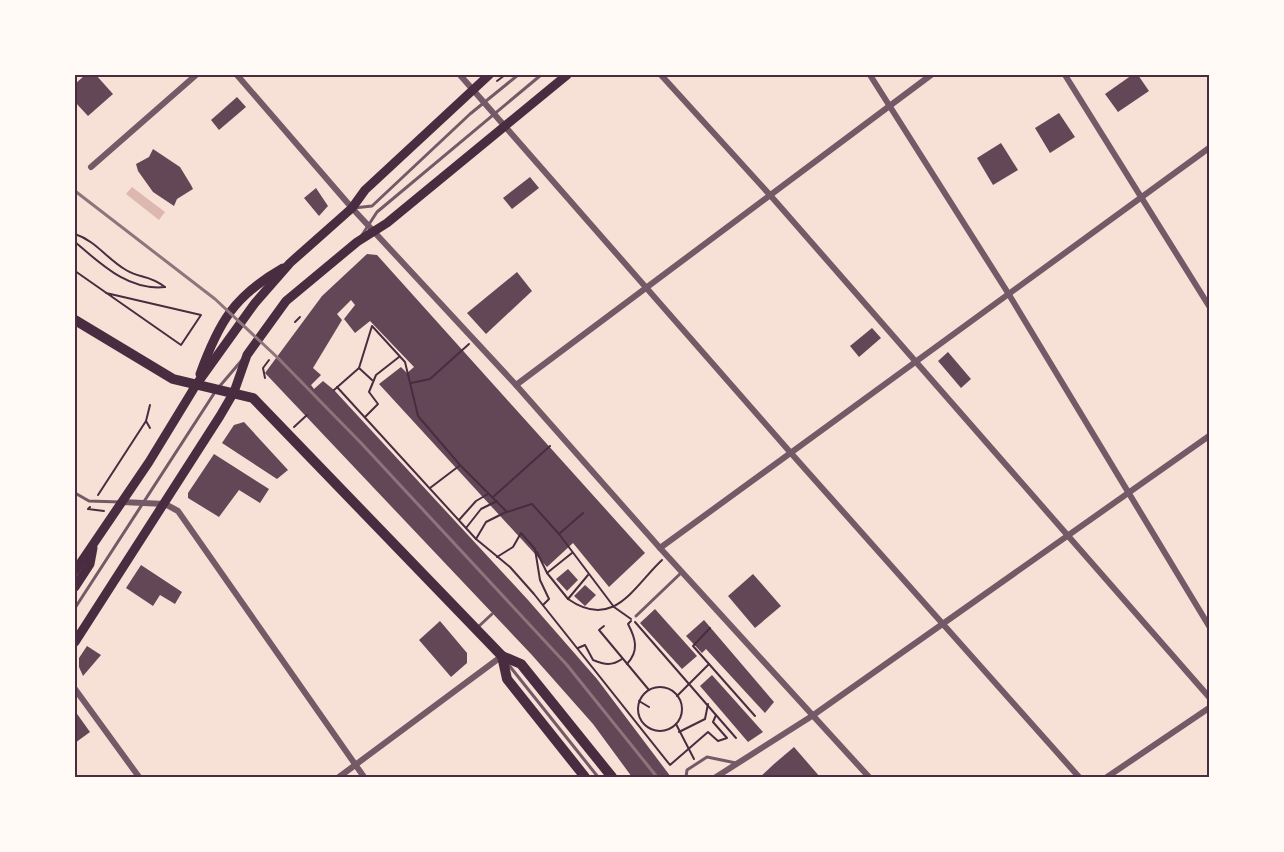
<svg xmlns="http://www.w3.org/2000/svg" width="1284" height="852" font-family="Arial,sans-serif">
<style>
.water{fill:#dcb8b0}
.building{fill:#644757}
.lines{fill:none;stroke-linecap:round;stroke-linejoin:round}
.path{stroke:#4a2c40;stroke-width:2}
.service{stroke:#755966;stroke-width:3}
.minor{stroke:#755966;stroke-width:6}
.secondary{stroke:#4a2c40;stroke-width:9}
.primary{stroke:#4a2c40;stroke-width:10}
.rail{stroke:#8f747c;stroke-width:3}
.neatline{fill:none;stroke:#4a2c40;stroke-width:2}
</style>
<rect width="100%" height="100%" fill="#f7e1d7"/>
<polygon class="water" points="132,187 165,212 159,220 126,194"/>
<g class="building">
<polygon points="85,75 96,75 113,94 88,116 75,102 75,84"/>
<polygon points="1132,75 1138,75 1149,91 1118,112 1105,94"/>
<polygon points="237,97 246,107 219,130 211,120"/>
<polygon points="1059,113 1075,137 1050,153 1035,128"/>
<polygon points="1001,143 1018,170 993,185 977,158"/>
<polygon points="153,149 180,167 191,185 193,189 177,199 174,206 153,192 138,171 136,164 149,157"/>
<polygon points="530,177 539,188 512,209 503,198"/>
<polygon points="316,188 328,206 319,216 304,198"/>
<polygon points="367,254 377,255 645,553 609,587 573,543 547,567 379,384 401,367 407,373 414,367 370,321 355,333 344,319 355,305 351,300 337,314 342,320 313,368 321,375 311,385 314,389 323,381 334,390 528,600 597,679 671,777 632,777 593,724 531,654 265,373 322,296"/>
<polygon points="517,272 532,291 486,334 467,313"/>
<polygon points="872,328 881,338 859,357 850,346"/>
<polygon points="948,352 971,379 961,388 938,361"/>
<polygon points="244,422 288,470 277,479 222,443 234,425"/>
<polygon points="214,454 269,489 260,503 239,490 219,517 188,498 188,493"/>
<polygon points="141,565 182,592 175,604 160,595 153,606 126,588"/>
<polygon points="568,569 578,580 567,591 556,579"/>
<polygon points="753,574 781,606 755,628 728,596"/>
<polygon points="585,585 596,595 585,606 574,596"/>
<polygon points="655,609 697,656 682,669 640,623"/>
<polygon points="704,620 774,702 765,713 706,649 702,653 686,636"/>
<polygon points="440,621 467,653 467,663 451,677 419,640"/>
<polygon points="87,646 101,655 83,676 79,667 79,658"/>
<polygon points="712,675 763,732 748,742 700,686"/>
<polygon points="75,711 90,732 75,743"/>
<polygon points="794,747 820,777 760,777 774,764"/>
</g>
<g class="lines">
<g class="path">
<polyline points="497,81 505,75"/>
<path d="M75,234c21,7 32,25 51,36 15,9 22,4 39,17"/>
<path d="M75,242c26,22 53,49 90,45"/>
<polyline points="75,271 181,345 201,315 106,293"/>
<polyline points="295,322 300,317"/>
<polyline points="359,368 372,380"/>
<polyline points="265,378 263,368 269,360"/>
<polyline points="411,383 430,379 469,344"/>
<polyline points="337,387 476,539 510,567 534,594 670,765 708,732 718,741 727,738 713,722 716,715"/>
<polyline points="334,390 359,368 372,326 405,362 418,416 460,465 507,512 532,504 559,534 614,607 631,619"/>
<polyline points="365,417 378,404 369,392 376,375 399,357"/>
<polyline points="146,421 150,428"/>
<polyline points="294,427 307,415"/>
<polyline points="430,488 459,466"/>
<polyline points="98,495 146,421 150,405"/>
<polyline points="493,497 550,446"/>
<polyline points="90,507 88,509 104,511"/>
<polyline points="459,520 476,501 488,494"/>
<polyline points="466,528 481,509 497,501"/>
<polyline points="559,534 583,513"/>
<polyline points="476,539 486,522 506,512"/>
<polyline points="537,552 547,573 568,599 588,575"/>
<polyline points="497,557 513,547 521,533 535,549 540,580 549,599 543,605"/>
<polyline points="547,573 572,553"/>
<path d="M568,599c46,32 66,-13 94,-39"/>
<polyline points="635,622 736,738"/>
<polyline points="604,626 599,630 649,690"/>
<path d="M578,648l7,-3 8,15c12,5 19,6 29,-1"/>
<path d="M627,664c12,-13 9,-25 1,-40l3,-3"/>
<polyline points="709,664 755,716"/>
<circle cx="660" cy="709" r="22"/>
<polyline points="677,696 709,664 693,646 710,628"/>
<polyline points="639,701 649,707"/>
<polyline points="676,724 694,759"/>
<polyline points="679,732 705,719 708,704"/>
</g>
<g class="service">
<polyline points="354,208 372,206 470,114 518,75"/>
<polyline points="362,235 377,212 541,75"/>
<polyline points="219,387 242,360"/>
<polyline points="75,493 89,501 120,502"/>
<polyline points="75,608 215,392"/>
<polyline points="636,616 682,572"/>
<polyline points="478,627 492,614"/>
<polyline points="508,664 598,777"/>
<polyline points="686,777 687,770 707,757 736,763"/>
</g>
<g class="minor">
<polyline points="237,75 352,208 516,385 660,548 869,777"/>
<polyline points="460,75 790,452 1079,777"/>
<polyline points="661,75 770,195 1209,697"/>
<polyline points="870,75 1008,293 1209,626"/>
<polyline points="1065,75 1209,306"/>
<polyline points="91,167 196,75"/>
<polyline points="516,385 931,75"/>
<polyline points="122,502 165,504 178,511 364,777"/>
<polyline points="660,548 1209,148"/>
<polyline points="75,689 139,777"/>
<polyline points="339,777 502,656"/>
<polyline points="716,777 812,716 1209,436"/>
<polyline points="1107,777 1209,708"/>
</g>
<g class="secondary">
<path d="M200,374c19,-52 34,-78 83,-106"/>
<polyline points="75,571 149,462 196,385 255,303 290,263 352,208 365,190 489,75"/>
<polyline points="75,587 90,564 93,548"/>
<polyline points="75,642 220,416 234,392 247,355 286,301 357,242 387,223 567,75"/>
</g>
<g class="primary">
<polyline points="75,320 173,379 253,398 502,656 521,664 612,777"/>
<polyline points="502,656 507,679 585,777"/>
</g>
<polyline class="rail" points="75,191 215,299 278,358 362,444 567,665 657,777"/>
</g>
<rect width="1284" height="852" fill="none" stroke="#fffaf5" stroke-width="153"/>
<rect x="76" y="76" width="1132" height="700" class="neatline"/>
</svg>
